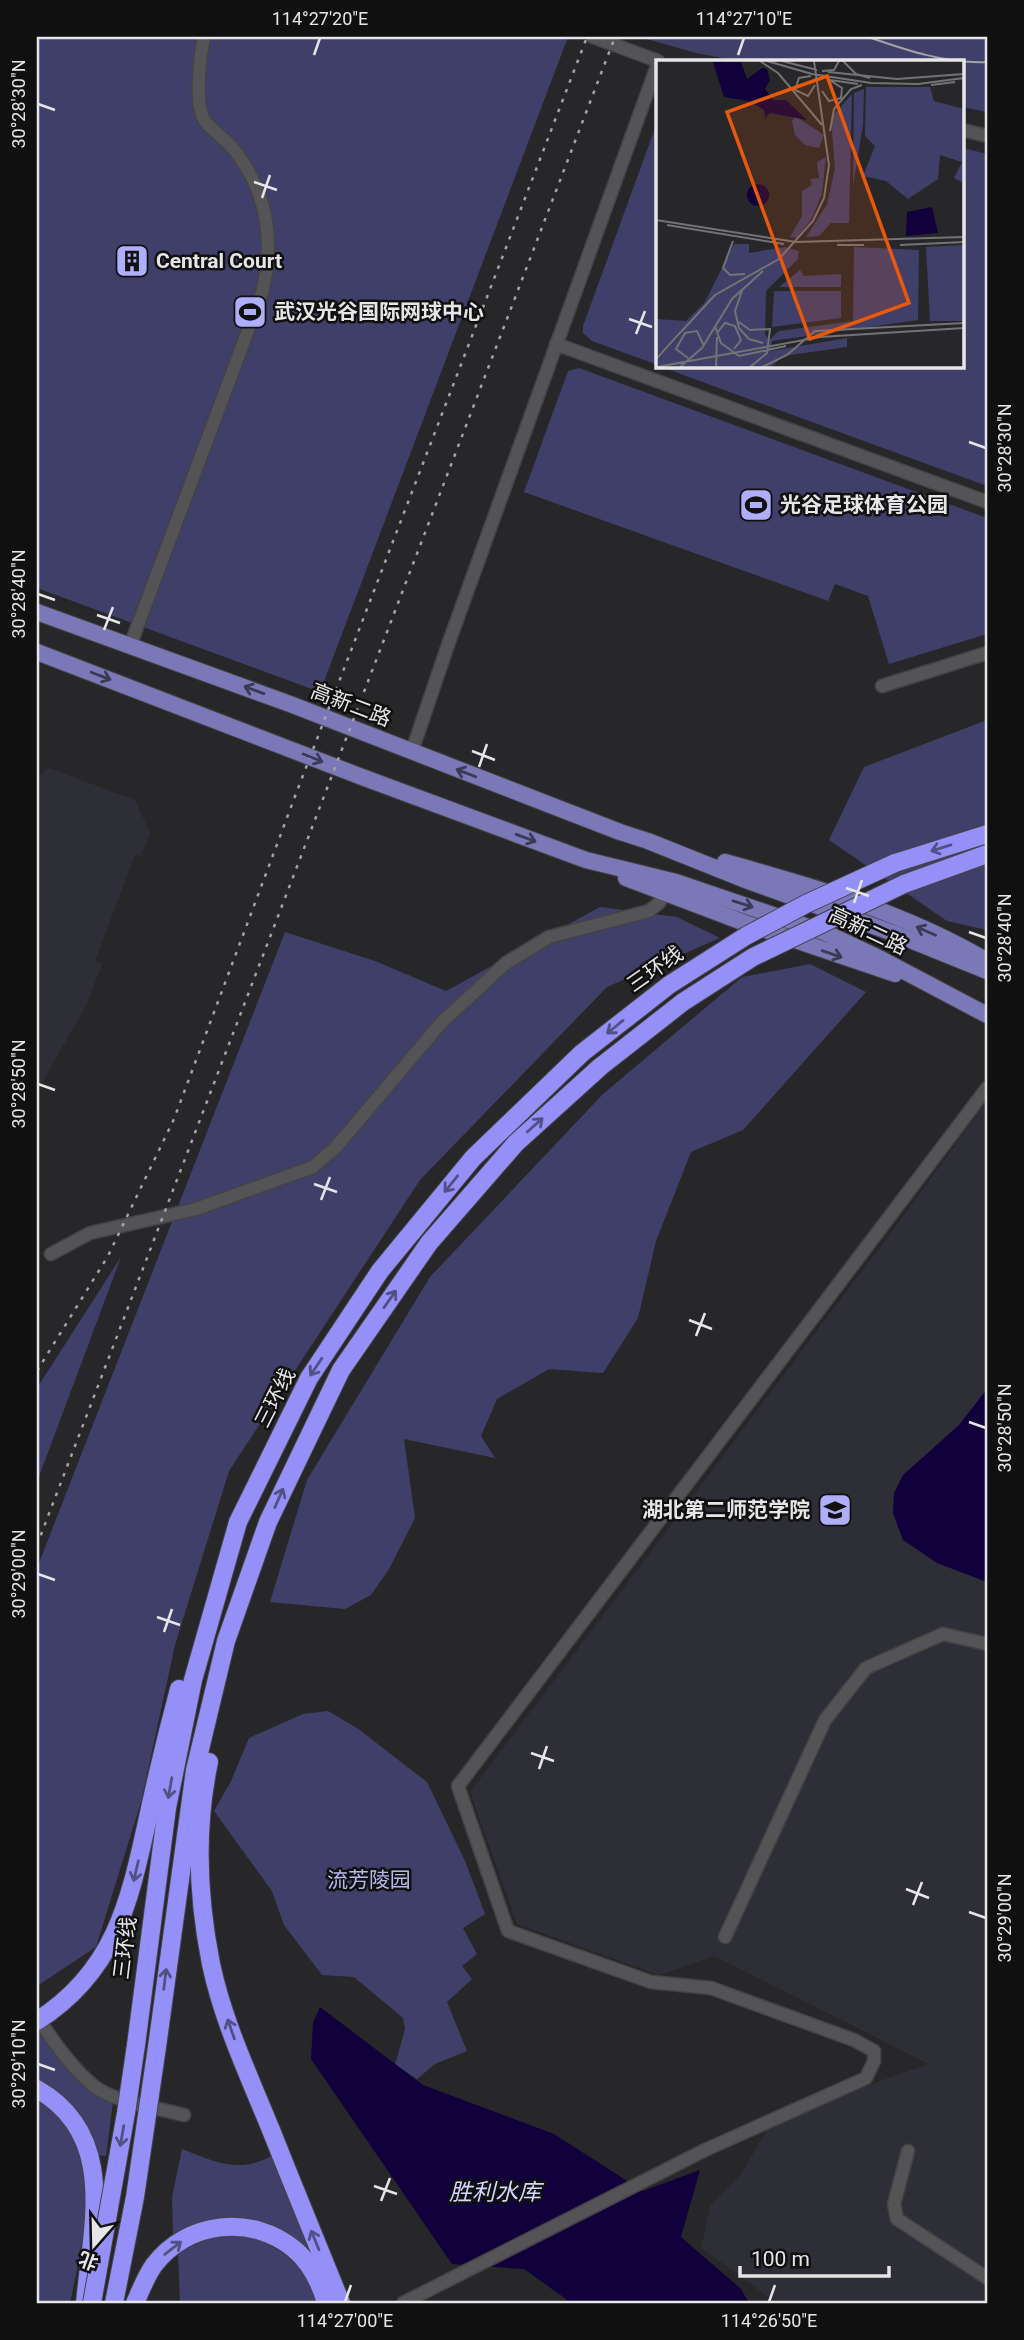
<svg xmlns="http://www.w3.org/2000/svg" width="1024" height="2340" font-family="Roboto,'Noto Sans SC',sans-serif">
<style>
.built{fill:#2e2e37}
.green{fill:#403f6a}
.water{fill:#10003b}
.lines{fill:none;stroke-linecap:round;stroke-linejoin:round}
.minor-casing{stroke:#434345;stroke-width:15}
.major-casing{stroke:#434345;stroke-width:18}
.highway-casing{stroke:#434345;stroke-width:20}
.minor{stroke:#545457;stroke-width:12}
.major{stroke:#7b78b8;stroke-width:16}
.highway{stroke:#9590f8;stroke-width:18}
.tram{stroke:#a4a4a6;stroke-width:2}
.rail{stroke:#a4a4a6;stroke-width:2.5;stroke-dasharray:3.5 7;stroke-linecap:butt}
.highway-bridge-casing{stroke:#434345;stroke-width:20;stroke-linecap:butt}
.highway-bridge{stroke:#9590f8;stroke-width:18}
.oneway{stroke:#3b3a54}
.oneway2{stroke:#525084}
.ticks{fill:none;stroke:#e6e6e8;stroke-width:2.5}
.labels{text-anchor:middle;dominant-baseline:central;stroke-width:5;stroke-linejoin:round;paint-order:stroke}
.poi-label{font-size:21px;font-weight:bold;fill:#e6e6e8;stroke:#101011;text-anchor:start}
.street-label{font-size:21px;fill:#e6e6e8;stroke:#101011}
.park-label{font-size:21px;fill:#b9b9f2;stroke:#101011}
.water-label{font-size:23px;font-style:italic;fill:#d5d6fd;stroke:#101011}
.inset-road{fill:none;stroke:#737375;stroke-width:2}
.view{fill:#e8590c;fill-opacity:0.15;stroke:#e8590c;stroke-width:3.5}
.inset-edge{fill:none;stroke:#e6e6e8;stroke-width:3.5}
.neatline{fill:none;stroke:#e6e6e8;stroke-width:2.5}
.ticks-label{font-size:18px;text-anchor:middle;fill:#e6e6e8}
</style>
<rect width="100%" height="100%" fill="#272729"/>
<g class="built">
<polygon points="49,768 135,800 150,833 141,856 135,854 95,961 102,964 87,1004 37,1091 37,777"/>
<polygon points="987,1101 987,2303 777,2303 701,2248 710,2206 741,2174 774,2118 929,2064 714,1956 659,1975 517,1924 470,1792 895,1227"/>
</g>
<g class="green">
<polygon points="37,37 568,37 320,692 37,588"/>
<polygon points="640,37 987,37 987,112 963,107 963,61 738,61 696,53"/>
<polygon points="658,120 658,365 592,341 583,333 583,326"/>
<polygon points="963,148 987,154 987,486 659,366 963,366"/>
<polygon points="579,368 987,518 987,634 889,664 868,596 835,584 828,601 524,492 568,371"/>
<polygon points="987,720 987,930 947,921 829,840 864,767"/>
<polygon points="600,907 677,917 720,938 607,987 420,1180 229,1471 175,1645 141,1802 96,1947 37,1986 37,1568 285,932 375,961 446,991"/>
<polygon points="810,964 866,992 743,1130 691,1152 656,1241 638,1318 603,1373 549,1369 497,1399 481,1436 495,1458 404,1439 415,1518 389,1569 371,1595 345,1609 270,1602 307,1480 430,1277 603,1094 742,977"/>
<polygon points="121,1257 37,1482 37,1388"/>
<polygon points="328,1711 357,1728 427,1782 465,1861 485,1914 463,1928 477,1954 462,1966 472,1979 447,2002 467,2051 435,2064 417,2079 395,2065 405,2029 403,2018 354,1977 322,1975 284,1925 272,1891 214,1811 231,1781 249,1738 303,1714"/>
<path d="M39,2030l74,72 -7,54 -10,-1c-15,-33 -24,-57 -59,-74v-50z"/>
<path d="M37,2101c74,36 46,139 33,202h-33z"/>
<path d="M182,2149c35,14 60,26 94,4l61,150 -60,-73 -104,8 -1,-41z"/>
<path d="M234,2234c40,6 72,29 83,69h-137l-2,-50 29,-15z"/>
</g>
<g class="water">
<polygon points="987,1389 987,1582 937,1563 903,1540 893,1513 894,1493 903,1475 959,1425"/>
<polygon points="320,2007 423,2085 554,2134 643,2191 700,2170 681,2237 741,2289 749,2303 568,2303 566,2299 524,2269 452,2264 311,2059 313,2023"/>
</g>
<g class="lines">
<defs>
<g id="minor">
<polyline points="593,37 658,61"/>
<polyline points="963,130 987,136"/>
<polyline points="556,344 987,502"/>
<path d="M130,646l132,-353c13,-53 5,-103 -30,-146 -7,-8 -21,-17 -27,-26 -11,-16 -5,-65 -1,-84"/>
<polyline points="882,686 987,653"/>
<polyline points="412,751 449,642 658,63"/>
<polyline points="51,1254 90,1233 196,1209 313,1167 336,1147 441,1023 506,963 549,937 649,911 659,903 665,892"/>
<polyline points="725,1937 825,1720 866,1668 943,1634 987,1644"/>
<path d="M44,2027c14,21 30,43 50,59 20,16 64,22 90,29"/>
<polyline points="908,2151 894,2204 897,2219 987,2278"/>
<polyline points="403,2303 705,2150 866,2078 874,2061 874,2051 854,2040 711,1988 651,1982 508,1931 458,1786 987,1088"/>
</g>
<g id="major">
<polyline points="37,612 290,704 620,832 648,841 748,881 893,933 987,971"/>
<polyline points="37,652 362,777 586,860 676,882 826,933 881,959 987,1015"/>
<path d="M725,862c90,25 181,51 262,99"/>
<polyline points="626,878 745,923 895,974"/>
</g>
<g id="highway">
<polyline points="895,863 987,834"/>
<polyline points="904,884 987,854"/>
<path d="M209,1762c-14,66 -11,137 2,202 12,57 38,112 60,166 23,58 47,116 70,173"/>
<path d="M37,2021c80,-51 93,-122 112,-208 9,-42 19,-83 30,-124"/>
<polyline points="136,2045 167,1808 193,1680 238,1522 309,1378 380,1271 473,1158 582,1053 669,985"/>
<polyline points="157,2047 195,1770 226,1641 268,1522 341,1370 429,1243 516,1143 600,1067 683,1002"/>
<path d="M37,2089c81,46 55,137 48,214"/>
<path d="M135,2303c6,-13 11,-27 19,-38 33,-44 98,-51 140,-16 17,14 26,33 32,54"/>
</g>
</defs>
<use href="#minor" class="minor-casing"/>
<use href="#major" class="major-casing"/>
<use href="#highway" class="highway-casing"/>
<use href="#minor" class="minor"/>
<use href="#major" class="major"/>
<use href="#highway" class="highway"/>
<path class="tram" d="M868,37c38,13 79,27 119,25"/>
<g class="rail">
<polyline points="37,1371 108,1256 174,1119 297,791 587,37"/>
<polyline points="37,1545 615,37"/>
</g>
<defs>
<g id="highway-bridge">
<polyline points="669,985 746,936 806,904 895,863"/>
<polyline points="683,1002 753,957 904,884"/>
<polyline points="92,2303 126,2113 136,2045"/>
<polyline points="114,2303 135,2197 157,2047"/>
</g>
</defs>
<use href="#highway-bridge" class="highway-bridge-casing"/>
<use href="#highway-bridge" class="highway-bridge"/>
</g>
<defs><path id="oneway-shaft" d="M-6 0H5M1.5-3L5.5 0L1.5 3" fill="none" stroke-width="1.6" stroke-linecap="round" stroke-linejoin="round" transform="scale(1.75)"/></defs>
<g class="oneway">
<use href="#oneway-shaft" transform="translate(101 676) rotate(21)"/>
<use href="#oneway-shaft" transform="translate(254 690) rotate(-160)"/>
<use href="#oneway-shaft" transform="translate(313 758) rotate(22)"/>
<use href="#oneway-shaft" transform="translate(466 773) rotate(-159)"/>
<use href="#oneway-shaft" transform="translate(526 838) rotate(20)"/>
<use href="#oneway-shaft" transform="translate(743 904) rotate(17)"/>
<use href="#oneway-shaft" transform="translate(926 931) rotate(-156)"/>
<use href="#oneway-shaft" transform="translate(832 954) rotate(19)"/>
</g>
<g class="oneway2">
<use href="#oneway-shaft" transform="translate(941 848) rotate(163)"/>
<use href="#oneway-shaft" transform="translate(615 1027) rotate(141)"/>
<use href="#oneway-shaft" transform="translate(535 1125) rotate(-42)"/>
<use href="#oneway-shaft" transform="translate(451 1184) rotate(129)"/>
<use href="#oneway-shaft" transform="translate(390 1299) rotate(-55)"/>
<use href="#oneway-shaft" transform="translate(316 1367) rotate(124)"/>
<use href="#oneway-shaft" transform="translate(279 1498) rotate(-66)"/>
<use href="#oneway-shaft" transform="translate(170 1788) rotate(100)"/>
<use href="#oneway-shaft" transform="translate(136 1871) rotate(103)"/>
<use href="#oneway-shaft" transform="translate(165 1979) rotate(-83)"/>
<use href="#oneway-shaft" transform="translate(231 2029) rotate(-109)"/>
<use href="#oneway-shaft" transform="translate(122 2136) rotate(100)"/>
<use href="#oneway-shaft" transform="translate(315 2240) rotate(-112)"/>
<use href="#oneway-shaft" transform="translate(173 2248) rotate(-38)"/>
</g>
<path class="ticks" d="M314,55l6,-17M738,55l6,-17M38,104l17,6M254,182l23,8M262,198l8,-23M629,319l23,8M636,334l9,-23M969,442l17,6M38,594l17,6M97,615l23,8M104,630l9,-23M472,751l23,9M479,767l8,-23M846,888l23,8M854,903l8,-23M969,932l17,6M38,1084l17,6M314,1184l23,8M321,1200l9,-23M689,1320l23,9M696,1336l9,-23M969,1422l17,6M38,1574l17,6M157,1617l23,8M164,1632l8,-23M531,1753l23,8M539,1769l8,-23M906,1889l23,9M913,1905l9,-23M969,1912l17,6M38,2064l17,6M374,2186l23,8M381,2201l9,-23M345,2302l6,-17M769,2302l6,-17"/>
<defs>
<symbol id="building-square" viewBox="-11 -11 22 22"><rect x="-9" y="-9" width="18" height="18" rx="4" fill="#afaefa" stroke="#101011"/><path d="M-4-6H4V6H1V3H-1V6H-4ZM-2.5-4.3h1.7v1.8h-1.7ZM.8-4.3h1.7v1.8H.8ZM-2.5-1h1.7V.8h-1.7ZM.8-1h1.7V.8H.8Z" fill="#111"/></symbol>
<symbol id="stadium-square" viewBox="-11 -11 22 22"><rect x="-9" y="-9" width="18" height="18" rx="4" fill="#afaefa" stroke="#101011"/><path d="M0-5a6.5 5 0 1 0 0 10a6.5 5 0 1 0 0-10ZM-3.5-1.8h7v3.6h-7Z" fill="#111"/></symbol>
<symbol id="university-square" viewBox="-11 -11 22 22"><rect x="-9" y="-9" width="18" height="18" rx="4" fill="#afaefa" stroke="#101011"/><path d="M0-5L7-2L0 1L-7-2ZM-4 1L0 2.5L4 1V4Q0 6-4 4Z" fill="#111"/></symbol>
</defs>
<g fill-rule="evenodd">
<use href="#building-square" x="113" y="242" width="38" height="38"/>
<use href="#stadium-square" x="231" y="293" width="38" height="38"/>
<use href="#stadium-square" x="737" y="486" width="38" height="38"/>
<use href="#university-square" x="816" y="1491" width="38" height="38"/>
</g>
<g class="labels">
<g class="poi-label">
<text x="156" y="261">Central Court</text>
<text x="274" y="312">武汉光谷国际网球中心</text>
<text x="780" y="505">光谷足球体育公园</text>
<text x="810" y="1510" text-anchor="end">湖北第二师范学院</text>
</g>
<g class="street-label">
<text transform="translate(351 705) rotate(21)">高新二路</text>
<text transform="translate(868 931) rotate(25)">高新二路</text>
<text transform="translate(655 969) rotate(-35)">三环线</text>
<text transform="translate(275 1398) rotate(-63)">三环线</text>
<text transform="translate(125 1948) rotate(-83)">三环线</text>
</g>
<g class="park-label">
<text x="369" y="1880">流芳陵园</text>
</g>
<g class="water-label">
<text x="495" y="2192">胜利水库</text>
</g>
</g>
<g transform="translate(656 60)">
<rect width="308" height="308" fill="#272729"/>
<path d="M210,27h64l4,14 30,8v74l-10,-5 8,-16 -22,-7 -2,24 -30,20 -22,-18 -23,-5 12,-30 -10,-10zM208,29l-1,36 -10,60 1,-92zM196,34l-3,129h-18l-12,13 -13,1 21,-33 8,-35 -4,-51zM139,56l29,19 -5,13 -14,-3 -10,-10 -3,-14zM170,97l-4,37 -10,24 -15,20 -7,-1 12,-21v-25l10,-6 -2,-6 9,-1 -2,-16zM78,184h15v9l36,-6 14,4 -1,8 -32,32 -1,43 4,6 10,-9 74,-10 1,-74 65,3 -1,70 -146,21 -1,10 76,-13v9l-64,9 -12,11 -115,-1v-6l30,-31 -30,27v-37l30,2 19,-19zM308,185v76h-34l-4,-74zM144,210l4,6 37,-2v13h-62zM118,231h67v27l-69,9z" fill="#403f6a"/>
<path d="M57,2h28l6,17 15,-11 5,1 3,11 -5,9 8,11h13l21,20 -37,-7 -5,5 -1,-8 -15,-9 -25,-4zM91 135a11 11 0 1 1 22 0a11 11 0 1 1-22 0ZM276,147l6,26 -32,3 1,-24z" fill="#10003b"/>
<path class="inset-road" d="M104,1l18,12 44,52M111,1l45,13 59,9 47,1 46,-6M126,1l35,9M187,1l13,13 14,4M166,11l12,-1 5,-9M172,12l69,7 67,-5M155,16l-12,2 -4,12 13,6 7,-11M174,20l28,4M275,25l24,-3M166,31l7,10 12,-3 1,-10 -11,-7M174,71l4,-22 17,-20 11,-4M0,160l140,22 168,-5M11,165l117,19M77,181l-10,27 7,7 15,-1M181,185h27M244,185l64,-3M86,231l-7,20 4,17 10,11 14,4M83,262l11,8 20,-1 -3,24 -17,14M59,266l6,17 18,13 47,-10M61,273l8,-10 10,3 6,14 -7,9M32,298l-12,-9 9,-16 12,-2 7,15M0,299l59,-64 64,-36 34,-38 11,-23 5,-33 -15,-104M1,307l163,-30 144,-9M24,307l22,-19 30,-49 31,-28M60,307l1,-30M106,307l25,-12 28,-24 149,-8"/>
<path class="view" d="M171,16l82,227 -99,36 -83,-227z"/>
<rect width="308" height="308" class="inset-edge"/>
</g>
<rect width="1024" height="2340" fill="none" stroke="#101011" stroke-width="77"/>
<g transform="translate(94 2245) rotate(200)" stroke="#101011" stroke-width="5" paint-order="stroke">
<path d="M0-5L12 26L0 18L-12 26Z" fill="#e6e6e8"/>
<text y="-10" font-size="19" font-weight="bold" text-anchor="middle" fill="#e6e6e8">北</text>
</g>
<path d="M740 2266v10h149v-10" fill="none" stroke="#e6e6e8" stroke-width="3.5"/>
<text x="751" y="2266" font-size="21" fill="#e6e6e8" stroke="#101011" stroke-width="5" paint-order="stroke">100 m</text>
<rect x="38" y="38" width="948" height="2264" class="neatline"/>
<g class="ticks-label">
<text x="320" y="25">114°27'20"E</text>
<text x="744" y="25">114°27'10"E</text>
<text transform="translate(19 104) rotate(-90)" y="6">30°28'30"N</text>
<text transform="translate(1005 448) rotate(-90)" y="6">30°28'30"N</text>
<text transform="translate(19 594) rotate(-90)" y="6">30°28'40"N</text>
<text transform="translate(1005 938) rotate(-90)" y="6">30°28'40"N</text>
<text transform="translate(19 1084) rotate(-90)" y="6">30°28'50"N</text>
<text transform="translate(1005 1428) rotate(-90)" y="6">30°28'50"N</text>
<text transform="translate(19 1574) rotate(-90)" y="6">30°29'00"N</text>
<text transform="translate(1005 1918) rotate(-90)" y="6">30°29'00"N</text>
<text transform="translate(19 2064) rotate(-90)" y="6">30°29'10"N</text>
<text x="345" y="2327">114°27'00"E</text>
<text x="769" y="2327">114°26'50"E</text>
</g>
</svg>
